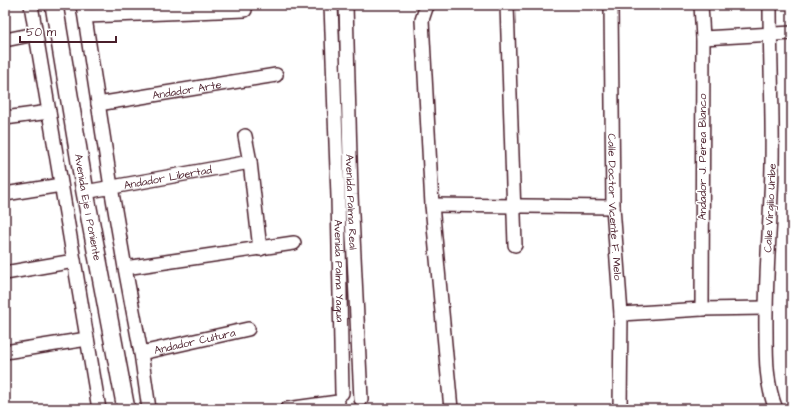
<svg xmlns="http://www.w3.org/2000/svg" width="797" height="414" font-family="'Architects Daughter',sans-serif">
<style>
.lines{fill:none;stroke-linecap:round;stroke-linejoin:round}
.minor-casing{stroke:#4a1f2b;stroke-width:16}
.major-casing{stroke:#4a1f2b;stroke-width:20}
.minor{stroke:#fff;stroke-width:13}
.major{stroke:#fff;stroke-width:17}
.labels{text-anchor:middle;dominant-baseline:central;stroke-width:3;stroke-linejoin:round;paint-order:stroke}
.street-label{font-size:11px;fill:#4a1f2b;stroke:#fff}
</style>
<rect width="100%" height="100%" fill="#fff"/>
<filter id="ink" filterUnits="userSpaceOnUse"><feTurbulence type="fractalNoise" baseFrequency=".025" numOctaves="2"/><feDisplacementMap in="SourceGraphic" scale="8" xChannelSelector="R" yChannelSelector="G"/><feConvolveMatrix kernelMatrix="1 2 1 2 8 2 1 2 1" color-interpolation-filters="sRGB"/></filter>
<g filter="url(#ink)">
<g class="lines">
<defs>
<g id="minor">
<polyline points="31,5 99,409"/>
<polyline points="83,5 111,187 125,268 141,353 149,409"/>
<path id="s1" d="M331,5l7,192 4,196"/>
<path id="s2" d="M346,5l5,190 10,204"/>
<polyline points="428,5 426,8 422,20 432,205 451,409"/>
<polyline points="507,5 515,245"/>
<path id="s3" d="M611,5l2,202 8,107 -1,95"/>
<polyline points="701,5 703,38 702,309"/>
<path d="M770,5c0,53 3,107 2,160 -1,56 -7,111 -6,167 0,26 0,53 10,77"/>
<polyline points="86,16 245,10"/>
<polyline points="703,38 792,33"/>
<polyline points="5,40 35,34"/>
<path id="s4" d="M98,104l178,-29"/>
<polyline points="5,118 49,112"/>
<polyline points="245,136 250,162 260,249"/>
<path id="s5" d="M85,192l165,-30"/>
<polyline points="5,194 61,185"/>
<polyline points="432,205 613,207"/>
<polyline points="125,268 294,243"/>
<polyline points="5,273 74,261"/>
<polyline points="621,314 702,309 765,308"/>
<polyline points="5,352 87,339"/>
<path id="s6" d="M141,353l107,-24"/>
<polyline points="287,409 338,402"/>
</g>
<g id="major">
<path id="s7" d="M54,5l31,187 41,217"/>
</g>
</defs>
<use href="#minor" class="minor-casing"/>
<use href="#major" class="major-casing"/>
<use href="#minor" class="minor"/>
<use href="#major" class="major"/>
</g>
</g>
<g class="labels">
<g class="street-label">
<text stroke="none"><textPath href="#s4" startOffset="90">Andador Arte</textPath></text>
<text transform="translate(702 157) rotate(-90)">Andador J. Perea Blanco</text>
<text stroke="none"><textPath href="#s5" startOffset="84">Andador Libertad</textPath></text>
<text stroke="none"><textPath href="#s2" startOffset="197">Avenida Palma Real</textPath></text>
<text stroke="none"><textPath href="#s7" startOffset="205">Avenida Eje 1 Poniente</textPath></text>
<text stroke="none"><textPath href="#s3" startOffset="202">Calle Doctor Vicente F. Melo</textPath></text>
<text transform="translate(770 208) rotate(-87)">Calle Virgilio Uribe</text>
<text stroke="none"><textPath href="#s1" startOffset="266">Avenida Palma Yagua</textPath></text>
<text stroke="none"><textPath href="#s6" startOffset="55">Andador Cultura</textPath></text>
</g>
</g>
<rect width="797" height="414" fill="none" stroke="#fff" stroke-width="20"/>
<rect x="10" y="10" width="777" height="394" fill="none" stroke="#4a1f2b" stroke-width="1.5" filter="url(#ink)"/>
<path d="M20 36v6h96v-6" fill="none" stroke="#4a1f2b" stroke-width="2"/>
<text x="26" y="36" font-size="12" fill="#4a1f2b" stroke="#ffffff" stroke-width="3" paint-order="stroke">50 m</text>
</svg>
